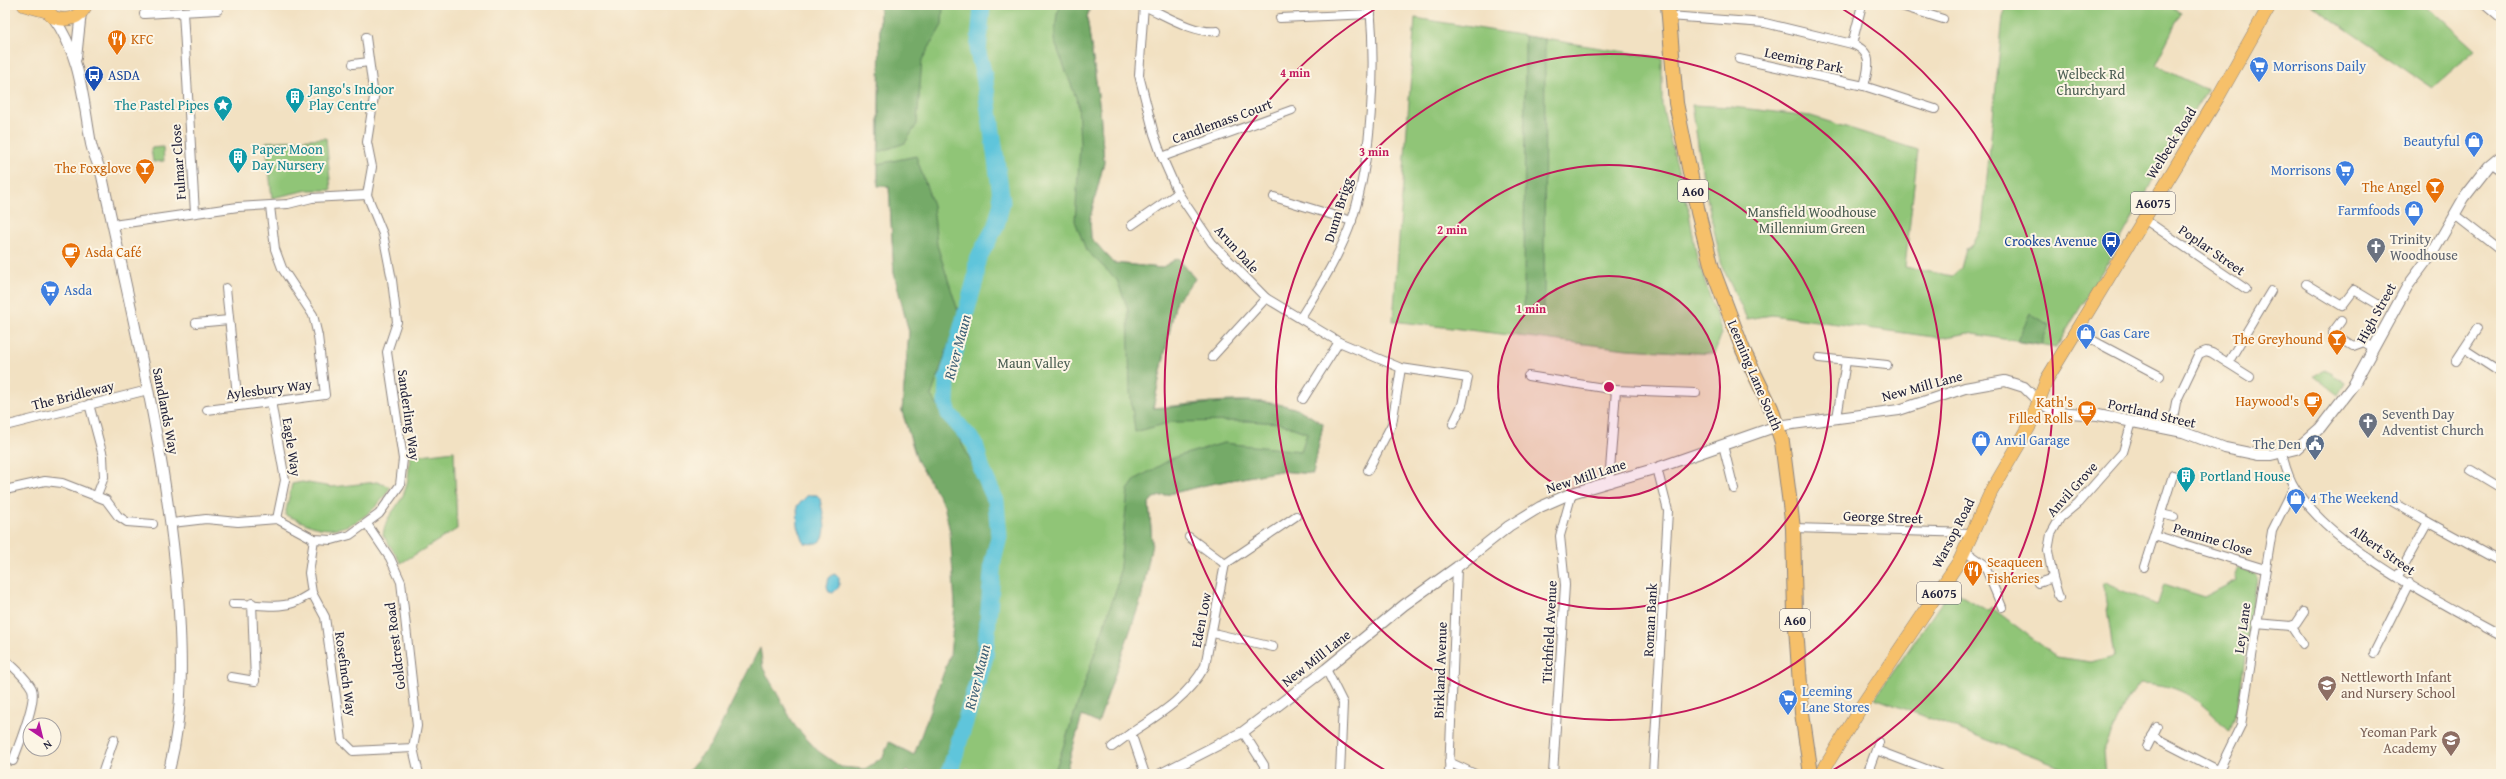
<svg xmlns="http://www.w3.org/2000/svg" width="2506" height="779" font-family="'Gentium Book Plus',serif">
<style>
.green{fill:#90c577;stroke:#597459}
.forest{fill:#74aa68;stroke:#4b6652}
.water{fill:#5ec5db;stroke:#40748b}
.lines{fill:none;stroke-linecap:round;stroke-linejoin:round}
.river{stroke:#5ec5db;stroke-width:17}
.minor-tunnel{stroke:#c8bba7;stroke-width:8;stroke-dasharray:8 4;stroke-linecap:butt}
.minor-casing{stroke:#8a827e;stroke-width:10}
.tertiary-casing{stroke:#8a827e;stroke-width:12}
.primary-casing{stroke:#8a827e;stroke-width:14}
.trunk-casing{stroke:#8a827e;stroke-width:16}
.minor{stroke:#fff;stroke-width:8}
.tertiary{stroke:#fff;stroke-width:10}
.primary{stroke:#f6c06b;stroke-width:13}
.trunk{stroke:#f6c06b;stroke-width:14}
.ring{fill:none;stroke:#c2185b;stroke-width:2}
.labels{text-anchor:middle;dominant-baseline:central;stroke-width:4;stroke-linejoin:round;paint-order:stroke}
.shield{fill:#fcf5e5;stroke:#63616e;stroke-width:1}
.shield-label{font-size:13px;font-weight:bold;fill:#22223b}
.food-label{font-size:14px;fill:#c56008;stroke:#fcf5e5;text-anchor:end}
.street-label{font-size:14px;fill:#22223b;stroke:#fcf5e5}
.shop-label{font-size:14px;fill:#366cbe;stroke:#fcf5e5;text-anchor:start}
.park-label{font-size:14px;fill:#485b50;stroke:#fcf5e5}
.transit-label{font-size:14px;fill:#164399;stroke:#fcf5e5;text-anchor:start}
.culture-label{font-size:14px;fill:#0d838f;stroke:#fcf5e5;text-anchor:start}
.worship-label{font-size:14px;fill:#5b616d;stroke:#fcf5e5;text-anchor:start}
.service-label{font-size:14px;fill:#4e5e75;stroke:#fcf5e5;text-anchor:end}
.education-label{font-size:14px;fill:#785e54;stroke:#fcf5e5;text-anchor:start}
.water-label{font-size:15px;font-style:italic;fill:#375b73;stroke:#fcf5e5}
.centre{fill:#c2185b;stroke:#fcf5e5;stroke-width:2}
.ring-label{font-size:12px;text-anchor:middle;font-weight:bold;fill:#c2185b;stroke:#fcf5e5;stroke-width:4;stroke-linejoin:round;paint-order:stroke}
</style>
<rect width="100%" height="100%" fill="#fcf5e5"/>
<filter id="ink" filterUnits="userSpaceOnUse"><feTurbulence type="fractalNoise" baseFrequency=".025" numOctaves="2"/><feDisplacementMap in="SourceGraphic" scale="8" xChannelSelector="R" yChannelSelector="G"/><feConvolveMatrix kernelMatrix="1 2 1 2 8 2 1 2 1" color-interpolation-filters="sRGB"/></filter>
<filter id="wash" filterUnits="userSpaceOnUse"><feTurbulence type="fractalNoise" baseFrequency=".012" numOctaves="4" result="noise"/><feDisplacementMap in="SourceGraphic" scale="16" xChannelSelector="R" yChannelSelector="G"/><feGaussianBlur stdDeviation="0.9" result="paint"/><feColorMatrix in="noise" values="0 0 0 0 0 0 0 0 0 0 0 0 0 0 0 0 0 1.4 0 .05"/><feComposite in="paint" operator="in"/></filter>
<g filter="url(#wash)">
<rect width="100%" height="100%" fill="#f2e1c2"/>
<g class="green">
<path d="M880,5h211l-4,12 13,93 4,52 -14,56 1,20 23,25 47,5 17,-10 17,21 -19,22 -23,107c45,-4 97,-14 141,0 10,3 20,11 29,16l-10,50 -33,-3 -70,13 -57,14 -4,5 3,40 -11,56 -43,124 -16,-7 -17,58h-114l37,-116 6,-122 6,-19 -13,-22 -70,-35 -15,-49 7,-79 -15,-59 -5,-87h-11z"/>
<polygon points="2007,5 2023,8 2025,5 2165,5 2181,13 2155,65 2207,90 2169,150 2116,248 2056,348 1968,333 1941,338 1772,315 1747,319 1722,266 1704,184 1692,105 1732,107 1811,116 1918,150 1905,267 1952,276 1961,268 1966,249 1973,245 1982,227 2003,16"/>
<polygon points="2311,5 2426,5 2475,50 2432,88"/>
<polygon points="1415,18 1662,58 1662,105 1669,135 1688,207 1697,258 1722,333 1714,354 1627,349 1393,321"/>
<polygon points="326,138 331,190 308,190 272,198 266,142"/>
<polygon points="163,147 164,161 153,162 151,148"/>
<polygon points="2325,369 2345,383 2338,395 2314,376"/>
<path d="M454,451l3,78 -56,34 -18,-28c3,-19 9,-20 18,-36 8,-13 8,-30 9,-45l9,-1 2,2z"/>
<path d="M302,482l30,5 45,-5 13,5c-12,23 -41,47 -70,41 -11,-2 -23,-9 -35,-13l7,-31z"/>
<path d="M2238,568l16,6 3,3 -19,127 -9,27c-30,-31 -44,-46 -89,-48l-14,18 -23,51 2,22h-26l-204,-76 76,-109 37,22 3,-4 66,50 34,5 23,-6 -11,-74 54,23 7,-21 40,13 33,-17 -2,-5z"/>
</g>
<g class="forest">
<polygon points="880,5 943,5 942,25 922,60 917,124 905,143 879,152"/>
<path d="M1061,5h30l-4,12 13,93 4,52 -14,56 1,20 23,25 47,5 17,-10 17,21 -19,22 -23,107c46,-1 96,-14 141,0 10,3 20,11 29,16l-10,50 -33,-3 -70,13 -57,14 -4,5 3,40 -11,56 -43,124 -16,-7 -17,58h-11l64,-190 10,-94 8,-11 39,-22 49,-14 77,8 6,-18 -27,-10 -34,-2 -74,1 -37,10 -5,-40 -2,-83 -11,-29 -31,-30 -11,-29 5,-76 -2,-42 -24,-63 3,-26z"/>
<polygon points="1525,36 1545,39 1544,311 1524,310"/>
<path d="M916,156l17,49 4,40 22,69 -28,82 24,34 44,87c-11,37 -7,77 -12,115 -7,48 -25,96 -40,142h-37l-3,-4 -3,4h-218l26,-31 48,-96 3,21 32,58 23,25 23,16 24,2 18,-12 6,-15 25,13 36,-100 5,-50 -5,-73 -6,-27 -27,-45 -15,-49 7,-79 -15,-59 -5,-87h-11v-22z"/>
<polygon points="2030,313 2049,325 2041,345 2017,341"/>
</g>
<g class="water">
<path d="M808,495h9l3,4c3,18 15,50 -16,44l-6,-17 -1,-20z"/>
<polygon points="834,574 839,577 839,587 833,593 829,592 827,586 829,578"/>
</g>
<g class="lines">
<polyline class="river" points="949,774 985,657 993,561 999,537 996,501 982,470 975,444 949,414 946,403 947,380 976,277 977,260 996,226 1002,202 984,75 978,53 982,5"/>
</g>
</g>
<g filter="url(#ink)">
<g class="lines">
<polyline class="minor-tunnel" points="2379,305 2387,310"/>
<defs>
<g id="minor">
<polyline points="1144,5 1139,75 1154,134 1162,157 1178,193 1212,243 1266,298 1339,342 1401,368 1468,378 1462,405 1453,424"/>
<polyline points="1898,5 1943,19"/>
<polyline points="2486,5 2501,18"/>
<path d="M1144,6c21,9 50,28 73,25"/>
<polyline points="183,12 195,213"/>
<polyline points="144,14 218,10"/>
<polyline points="1669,16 1765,23 1852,44 1862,5"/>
<polyline points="1280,18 1371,14"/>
<path d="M1852,44c22,8 17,23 12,42"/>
<polyline points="1739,59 1864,86 1935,109"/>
<polyline points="353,64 369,62"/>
<polyline points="1162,157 1292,110"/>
<polyline points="2492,164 2501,170"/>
<polyline points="1274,197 1352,221"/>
<polyline points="2455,215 2501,251"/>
<polyline points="2144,219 2246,289"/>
<polyline points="113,225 238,207 288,204 312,198 367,195"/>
<polyline points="1132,225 1178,193"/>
<polyline points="2306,284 2342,306 2354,290 2379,305"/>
<polyline points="226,288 238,405"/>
<path d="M1301,317c19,-31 39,-62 51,-97 20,-62 24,-150 18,-215"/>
<polyline points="2341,321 2332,333 2353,346 2364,342 2372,347"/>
<polyline points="196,323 229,320"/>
<polyline points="2075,331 2160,376"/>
<polyline points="2464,349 2501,373"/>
<polyline points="1212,357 1266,298"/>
<polyline points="1819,358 1887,365"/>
<polyline points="2456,361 2477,329"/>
<polyline points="2228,363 2271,291"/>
<polyline points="1528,376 1616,390 1696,393"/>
<polyline points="1303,399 1339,342"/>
<polyline points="271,401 285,480 277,519"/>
<polyline points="89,404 103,456 104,477 97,495"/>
<polyline points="207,410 325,395 318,336 313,315 282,268 275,249 270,206"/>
<polyline points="1837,418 1846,361"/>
<polyline points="5,426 148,390"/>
<polyline points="2171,430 2176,402 2199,354 2206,351 2212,353 2250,377"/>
<polyline points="1723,445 1734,489"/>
<path d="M2282,454c3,11 6,24 13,34 37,60 144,114 206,148"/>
<polyline points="1368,470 1392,424 1401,368"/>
<polyline points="2471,470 2501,488"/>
<polyline points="1609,483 1616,390"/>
<polyline points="5,490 45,481 62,483 106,500 118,516 127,522 153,524"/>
<polyline points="2393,502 2428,522"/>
<polyline points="2161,514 2174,517"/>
<polyline points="172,523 206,519 238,522 277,519 314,539 332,540 350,535 379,514 400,485 403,459 387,352 397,322 392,280 383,234 367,195 372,167 367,142 374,97 366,37"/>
<polyline points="367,524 390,558 401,582 417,726 413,748 419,774"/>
<polyline points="1793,528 1973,533"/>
<polyline points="2154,535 2265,569"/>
<polyline points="1189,537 1225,564"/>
<polyline points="314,539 309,573 312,593 325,617 342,740 353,751 413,748"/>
<polyline points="1964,550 1984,564 2002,607"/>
<polyline points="2144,567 2173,475"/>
<polyline points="2398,576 2428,522 2501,562"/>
<polyline points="2038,583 2053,578"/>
<polyline points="2059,598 2053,578 2048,551 2051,534 2060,518 2078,503 2123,452 2132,422"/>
<path d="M233,604c19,-1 41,5 60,-1 6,-2 13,-7 19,-10"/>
<polyline points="2256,623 2291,626 2296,624 2304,612"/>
<polyline points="2291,626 2303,644"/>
<polyline points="1213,633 1273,647"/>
<polyline points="2374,653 2409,583"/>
<path d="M5,659c9,9 22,19 27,30 5,13 -14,57 -19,72"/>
<polyline points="1326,669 1343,703 1340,774"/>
<polyline points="231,677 255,681 252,603"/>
<polyline points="1243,732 1264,765 1265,774"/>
<path d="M1131,733c29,-19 57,-36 74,-67l20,-102 71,-48"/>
<polyline points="2152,736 2218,770"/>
<polyline points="1112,747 1131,733 1145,774"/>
<polyline points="2147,747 2157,727"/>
<polyline points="1876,750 1939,774"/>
<polyline points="1449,762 1475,774"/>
<polyline points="102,774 114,739"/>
<polyline points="1449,774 1457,567"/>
<polyline points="1553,774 1565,585 1560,536 1572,493"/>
<polyline points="1653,774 1668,511 1657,468"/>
<polyline points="1867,774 1879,742"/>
<polyline points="2217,774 2241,725 2272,531 2294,487"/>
</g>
<g id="tertiary">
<path d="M53,17c28,38 30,83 38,127 2,10 8,21 11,32 29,135 63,270 75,407 5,63 8,129 -9,191"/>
<polyline points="76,58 81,12"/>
<polyline points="1161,774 1243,732 1326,669 1404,605 1457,567 1509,526 1540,507 1572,493 1657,468 1777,426 1899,410 1965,388 2005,381 2024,387 2039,402 2056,412 2098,415 2183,432 2225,448 2259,455 2271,455 2296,449 2320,428 2354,384 2407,287 2433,252 2464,198 2489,166 2501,156"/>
</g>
<g id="primary">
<polyline points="24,5 46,11"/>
<path d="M43,5l10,12c14,5 26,2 33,-12"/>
<polyline points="1821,774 1861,707 1960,560 1991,492 2029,427 2047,379 2218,97 2270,5"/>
</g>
<polyline id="trunk" points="1668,5 1676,103 1698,212 1712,268 1743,350 1771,408 1782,442 1793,528 1795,613 1802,713 1811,774"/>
</defs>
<use href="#minor" class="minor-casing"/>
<use href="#tertiary" class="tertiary-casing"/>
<use href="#primary" class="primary-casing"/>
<use href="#trunk" class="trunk-casing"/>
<use href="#minor" class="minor"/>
<use href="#tertiary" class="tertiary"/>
<use href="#primary" class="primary"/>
<use href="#trunk" class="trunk"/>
</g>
</g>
<circle cx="1609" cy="387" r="111" fill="#c2185b" fill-opacity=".12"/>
<g class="ring">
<circle cx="1609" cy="387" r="111"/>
<circle cx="1609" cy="387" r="222"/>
<circle cx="1609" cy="387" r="333"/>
<path d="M1390 773A444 444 0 0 1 1380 6M1838 6A444 444 0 0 1 1828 773"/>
</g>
<defs>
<symbol id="restaurant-pin" viewBox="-11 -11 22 30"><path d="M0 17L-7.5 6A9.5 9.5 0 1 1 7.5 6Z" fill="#e8710a" stroke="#fcf5e5"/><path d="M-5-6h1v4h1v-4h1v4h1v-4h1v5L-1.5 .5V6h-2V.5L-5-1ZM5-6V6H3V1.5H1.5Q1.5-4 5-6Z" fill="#fff"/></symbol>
<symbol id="supermarket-pin" viewBox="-11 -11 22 30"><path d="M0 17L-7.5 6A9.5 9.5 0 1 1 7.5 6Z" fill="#3f7fe0" stroke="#fcf5e5"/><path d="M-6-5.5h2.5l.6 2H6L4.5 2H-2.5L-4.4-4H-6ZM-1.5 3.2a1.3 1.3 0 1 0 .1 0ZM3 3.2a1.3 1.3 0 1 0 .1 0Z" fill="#fff"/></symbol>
<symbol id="bus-pin" viewBox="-11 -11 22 30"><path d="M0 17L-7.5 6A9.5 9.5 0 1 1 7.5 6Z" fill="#1a4fb4" stroke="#fcf5e5"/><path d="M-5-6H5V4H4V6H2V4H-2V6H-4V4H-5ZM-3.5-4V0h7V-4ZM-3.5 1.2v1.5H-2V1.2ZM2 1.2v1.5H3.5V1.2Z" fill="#fff"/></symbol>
<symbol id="building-pin" viewBox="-11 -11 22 30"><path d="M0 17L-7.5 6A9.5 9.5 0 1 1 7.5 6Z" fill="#0f9aa8" stroke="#fcf5e5"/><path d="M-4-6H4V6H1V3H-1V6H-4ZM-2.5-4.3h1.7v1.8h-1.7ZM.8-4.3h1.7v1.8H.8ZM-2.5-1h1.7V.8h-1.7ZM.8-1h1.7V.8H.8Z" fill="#fff"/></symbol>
<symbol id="sight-pin" viewBox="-11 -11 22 30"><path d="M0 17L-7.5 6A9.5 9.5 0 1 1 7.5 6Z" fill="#0f9aa8" stroke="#fcf5e5"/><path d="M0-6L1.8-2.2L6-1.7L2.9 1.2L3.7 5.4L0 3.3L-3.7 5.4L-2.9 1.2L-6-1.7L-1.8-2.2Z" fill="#fff"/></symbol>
<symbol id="shop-pin" viewBox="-11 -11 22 30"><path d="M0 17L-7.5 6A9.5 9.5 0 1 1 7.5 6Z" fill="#3f7fe0" stroke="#fcf5e5"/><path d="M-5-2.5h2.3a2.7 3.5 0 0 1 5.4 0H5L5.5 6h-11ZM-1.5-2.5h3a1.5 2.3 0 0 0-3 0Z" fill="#fff"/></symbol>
<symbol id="bar-pin" viewBox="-11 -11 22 30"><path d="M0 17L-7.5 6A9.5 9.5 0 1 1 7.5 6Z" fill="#e8710a" stroke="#fcf5e5"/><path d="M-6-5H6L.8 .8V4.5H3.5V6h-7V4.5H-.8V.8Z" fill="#fff"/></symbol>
<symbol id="church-pin" viewBox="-11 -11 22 30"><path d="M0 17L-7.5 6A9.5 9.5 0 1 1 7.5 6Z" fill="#6b7280" stroke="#fcf5e5"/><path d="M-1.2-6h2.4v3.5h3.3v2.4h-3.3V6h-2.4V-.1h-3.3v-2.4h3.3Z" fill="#fff"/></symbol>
<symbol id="cafe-pin" viewBox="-11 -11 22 30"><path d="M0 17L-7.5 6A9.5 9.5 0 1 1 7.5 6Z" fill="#e8710a" stroke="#fcf5e5"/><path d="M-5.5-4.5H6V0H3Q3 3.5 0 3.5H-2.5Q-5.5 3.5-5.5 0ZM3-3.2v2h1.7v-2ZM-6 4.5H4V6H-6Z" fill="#fff"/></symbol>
<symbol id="civic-pin" viewBox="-11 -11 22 30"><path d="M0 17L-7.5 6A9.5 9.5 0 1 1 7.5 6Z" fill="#5c6f8a" stroke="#fcf5e5"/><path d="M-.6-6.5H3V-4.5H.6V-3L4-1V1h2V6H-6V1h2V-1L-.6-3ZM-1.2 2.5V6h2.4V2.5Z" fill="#fff"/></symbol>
<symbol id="school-pin" viewBox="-11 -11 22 30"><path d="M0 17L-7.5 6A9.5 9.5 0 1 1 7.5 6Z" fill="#8d6e63" stroke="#fcf5e5"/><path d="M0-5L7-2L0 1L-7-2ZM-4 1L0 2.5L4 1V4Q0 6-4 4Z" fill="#fff"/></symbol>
</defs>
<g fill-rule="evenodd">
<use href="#restaurant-pin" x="106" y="28" width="22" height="30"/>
<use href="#supermarket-pin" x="2248" y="55" width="22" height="30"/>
<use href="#bus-pin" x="83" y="64" width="22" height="30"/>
<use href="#building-pin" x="284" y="86" width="22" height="30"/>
<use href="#sight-pin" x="212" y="94" width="22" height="30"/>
<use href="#shop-pin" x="2463" y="130" width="22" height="30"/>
<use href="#building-pin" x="227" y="146" width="22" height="30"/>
<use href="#bar-pin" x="134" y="157" width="22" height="30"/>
<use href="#supermarket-pin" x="2334" y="159" width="22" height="30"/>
<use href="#bar-pin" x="2424" y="176" width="22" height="30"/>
<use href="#shop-pin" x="2403" y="199" width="22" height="30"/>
<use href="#bus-pin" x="2100" y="230" width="22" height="30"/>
<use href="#church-pin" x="2365" y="236" width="22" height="30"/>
<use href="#cafe-pin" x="60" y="241" width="22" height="30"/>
<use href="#supermarket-pin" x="39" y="279" width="22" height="30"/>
<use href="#shop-pin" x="2075" y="322" width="22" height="30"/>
<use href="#bar-pin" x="2326" y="328" width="22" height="30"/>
<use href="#cafe-pin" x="2302" y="390" width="22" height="30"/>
<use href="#cafe-pin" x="2076" y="399" width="22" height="30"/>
<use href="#church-pin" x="2357" y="411" width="22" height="30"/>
<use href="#shop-pin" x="1970" y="429" width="22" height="30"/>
<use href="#civic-pin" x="2304" y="433" width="22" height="30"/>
<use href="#building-pin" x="2175" y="465" width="22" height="30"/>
<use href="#shop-pin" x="2285" y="487" width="22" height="30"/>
<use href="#restaurant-pin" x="1962" y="559" width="22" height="30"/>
<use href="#school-pin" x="2316" y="674" width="22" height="30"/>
<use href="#supermarket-pin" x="1777" y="688" width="22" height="30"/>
<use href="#school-pin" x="2440" y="729" width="22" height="30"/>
</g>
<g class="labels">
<g class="shield">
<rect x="1678" y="180" width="30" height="22" rx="3"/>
<rect x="2131" y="192" width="44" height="22" rx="3"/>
<rect x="1917" y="582" width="44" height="22" rx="3"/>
<rect x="1780" y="609" width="30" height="22" rx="3"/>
</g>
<g class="shield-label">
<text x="1693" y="191">A60</text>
<text x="2153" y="203">A6075</text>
<text x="1939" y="593">A6075</text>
<text x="1795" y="620">A60</text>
</g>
<g class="food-label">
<text x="131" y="39" text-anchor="start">KFC</text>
<text x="131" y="168">The Foxglove</text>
<text x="2421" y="187">The Angel</text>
<text x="85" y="252" text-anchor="start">Asda Café</text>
<text x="2323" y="339">The Greyhound</text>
<text x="2299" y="401">Haywood's</text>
<text x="2073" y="402">Kath's<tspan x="2073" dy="16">Filled Rolls</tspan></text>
<text x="1987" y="562" text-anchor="start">Seaqueen<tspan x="1987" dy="16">Fisheries</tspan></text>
</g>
<g class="street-label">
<text transform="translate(1804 60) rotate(12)">Leeming Park</text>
<text transform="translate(1222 121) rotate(-20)">Candlemass Court</text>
<text transform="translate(2171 143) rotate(-58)">Welbeck Road</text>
<text transform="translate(178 162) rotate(-94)">Fulmar Close</text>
<text transform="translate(1338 210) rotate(-73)">Dunn Brigg</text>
<text transform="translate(1237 249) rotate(48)">Arun Dale</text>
<text transform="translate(2212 250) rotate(35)">Poplar Street</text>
<text transform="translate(2376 313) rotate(-61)">High Street</text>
<text transform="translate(1755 375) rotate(67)">Leeming Lane South</text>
<text transform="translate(1922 386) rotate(-15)">New Mill Lane</text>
<text transform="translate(269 389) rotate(-7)">Aylesbury Way</text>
<text transform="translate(73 395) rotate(-14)">The Bridleway</text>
<text transform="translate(166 411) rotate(79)">Sandlands Way</text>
<text transform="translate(2152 413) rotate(13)">Portland Street</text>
<text transform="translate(409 415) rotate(82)">Sanderling Way</text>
<text transform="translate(292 447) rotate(81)">Eagle Way</text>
<text transform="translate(1586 476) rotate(-18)">New Mill Lane</text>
<text transform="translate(2072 489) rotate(-48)">Anvil Grove</text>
<text transform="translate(1883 517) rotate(2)">George Street</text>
<text transform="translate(1953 533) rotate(-63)">Warsop Road</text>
<text transform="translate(2213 539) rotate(17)">Pennine Close</text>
<text transform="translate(2383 550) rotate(35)">Albert Street</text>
<text transform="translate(1201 620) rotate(-79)">Eden Low</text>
<text transform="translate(1650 620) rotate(-87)">Roman Bank</text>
<text transform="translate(2242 628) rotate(-82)">Ley Lane</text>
<text transform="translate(1549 632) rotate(-87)">Titchfield Avenue</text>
<text transform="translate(395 646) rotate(-97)">Goldcrest Road</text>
<text transform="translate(1316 658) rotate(-38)">New Mill Lane</text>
<text transform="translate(1440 670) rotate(-88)">Birkland Avenue</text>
<text transform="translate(346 674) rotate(82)">Rosefinch Way</text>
</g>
<g class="shop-label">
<text x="2273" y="66">Morrisons Daily</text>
<text x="2460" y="141" text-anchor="end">Beautyful</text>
<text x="2331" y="170" text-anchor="end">Morrisons</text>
<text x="2400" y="210" text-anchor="end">Farmfoods</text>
<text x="64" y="290">Asda</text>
<text x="2100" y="333">Gas Care</text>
<text x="1995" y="440">Anvil Garage</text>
<text x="2310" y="498">4 The Weekend</text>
<text x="1802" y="691">Leeming<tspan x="1802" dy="16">Lane Stores</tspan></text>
</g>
<g class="park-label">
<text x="2091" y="74">Welbeck Rd<tspan x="2091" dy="16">Churchyard</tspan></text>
<text x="1812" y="212">Mansfield Woodhouse<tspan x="1812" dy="16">Millennium Green</tspan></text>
<text x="1034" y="363">Maun Valley</text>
</g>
<g class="transit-label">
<text x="108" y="75">ASDA</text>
<text x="2097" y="241" text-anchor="end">Crookes Avenue</text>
</g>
<g class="culture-label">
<text x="309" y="89">Jango's Indoor<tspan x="309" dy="16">Play Centre</tspan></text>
<text x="209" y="105" text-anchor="end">The Pastel Pipes</text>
<text x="252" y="149">Paper Moon<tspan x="252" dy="16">Day Nursery</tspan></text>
<text x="2200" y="476">Portland House</text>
</g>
<g class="worship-label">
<text x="2390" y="239">Trinity<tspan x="2390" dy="16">Woodhouse</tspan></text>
<text x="2382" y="414">Seventh Day<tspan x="2382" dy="16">Adventist Church</tspan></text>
</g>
<g class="service-label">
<text x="2301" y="444">The Den</text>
</g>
<g class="education-label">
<text x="2341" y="677">Nettleworth Infant<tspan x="2341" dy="16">and Nursery School</tspan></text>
<text x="2437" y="732" text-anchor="end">Yeoman Park<tspan x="2437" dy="16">Academy</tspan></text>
</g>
<g class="water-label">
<text transform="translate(957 347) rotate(-75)">River Maun</text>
<text transform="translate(977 677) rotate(-76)">River Maun</text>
</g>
</g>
<circle cx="1609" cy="387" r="6" class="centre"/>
<g class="ring-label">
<text x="1295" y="77">4 min</text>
<text x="1374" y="156">3 min</text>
<text x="1452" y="234">2 min</text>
<text x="1531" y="313">1 min</text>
</g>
<rect width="2506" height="779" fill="none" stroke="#fcf5e5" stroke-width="20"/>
<g transform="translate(42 737) rotate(145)"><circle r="19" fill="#fcf5e5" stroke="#a5a1a1"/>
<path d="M0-3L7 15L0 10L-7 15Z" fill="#b5179e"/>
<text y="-6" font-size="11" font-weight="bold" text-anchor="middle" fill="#22223b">N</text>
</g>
</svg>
